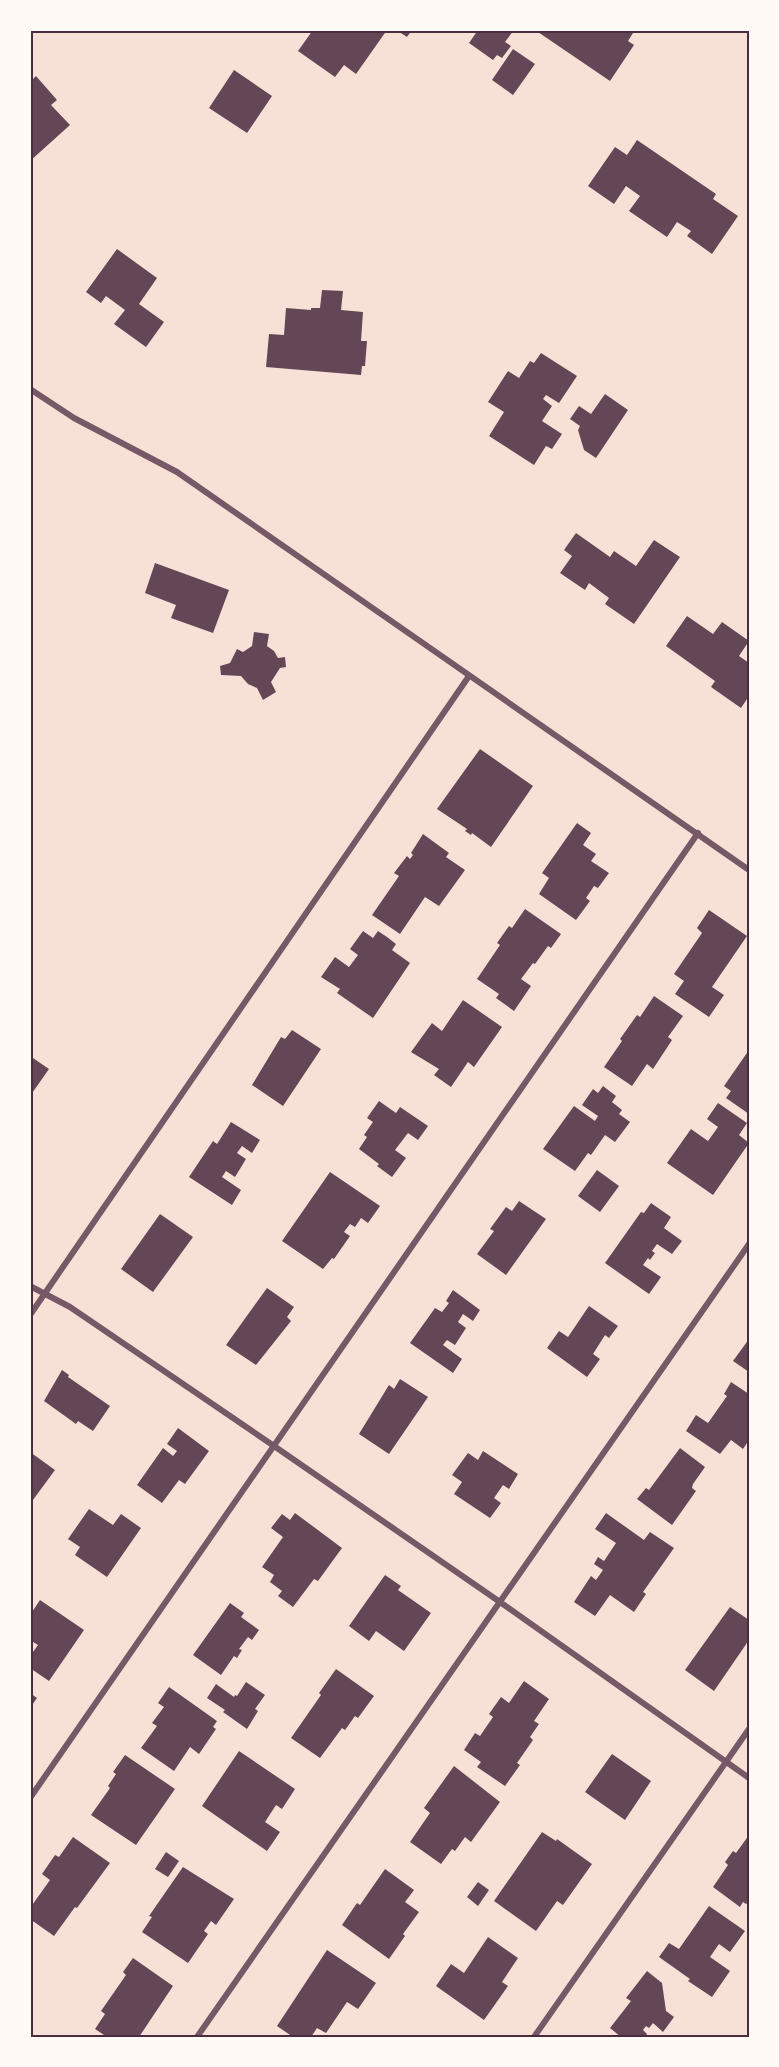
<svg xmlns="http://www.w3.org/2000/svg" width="779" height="2067" font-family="Jost,sans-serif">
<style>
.building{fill:#644757}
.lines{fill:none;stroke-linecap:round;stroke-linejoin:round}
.minor{stroke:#755966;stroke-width:6}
.neatline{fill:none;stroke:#4a2c40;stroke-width:2}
</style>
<rect width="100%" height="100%" fill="#f7e1d7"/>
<g class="building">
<polygon points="313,30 387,30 356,74 344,65 335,77 298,51"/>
<polygon points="396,30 412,30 407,37"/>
<polygon points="478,30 514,30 505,42 511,46 502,58 497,55 493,60 469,43"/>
<polygon points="535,30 628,30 633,33 628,41 634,45 610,81"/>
<polygon points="513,49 535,64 513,95 492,80"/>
<polygon points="234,70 272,96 247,133 209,108"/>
<polygon points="36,76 57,100 51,105 70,125 30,161 30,82"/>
<polygon points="637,140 716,194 713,199 738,216 712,254 687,236 691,231 677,222 667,237 629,211 640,196 626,186 614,204 588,186 615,147 627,155"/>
<polygon points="117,249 157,278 139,304 164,322 146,347 114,324 125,310 106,296 101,303 86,292"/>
<polygon points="322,290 343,291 341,310 363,312 361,341 367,341 365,366 362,366 361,375 266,367 269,334 284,335 286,308 311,310 311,308 320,308"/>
<polygon points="541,353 577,376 559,403 546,395 543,399 552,406 542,421 562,434 552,449 546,446 534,465 489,436 504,412 488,402 508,371 519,378 530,361 534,363"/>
<polygon points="605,394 628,410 596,458 584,450 578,430 580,426 570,419 579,406 591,414"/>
<polygon points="576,533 610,557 614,551 636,566 654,540 680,557 634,624 605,604 609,598 589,583 585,590 560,573 572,556 564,550"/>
<polygon points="155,563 229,590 213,633 171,618 176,605 145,593"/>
<polygon points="687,616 713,634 722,622 749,641 739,656 749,663 749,696 741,708 711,687 715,681 666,646"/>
<polygon points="254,632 269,634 267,646 274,651 278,658 285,657 286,667 280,668 271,682 276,692 263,700 257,688 248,684 241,676 221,675 220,666 230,663 237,649 243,652 252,646"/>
<polygon points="480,749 533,786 491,847 472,833 471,835 465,831 467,829 437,809"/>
<polygon points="577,823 591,833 583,845 596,854 591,861 609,873 598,888 594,886 586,898 590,901 576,920 539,894 549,878 542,873"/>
<polygon points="423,834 449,853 446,857 465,870 439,906 425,897 400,934 372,915 399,876 394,873 407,856 410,859 413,855 411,853"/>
<polygon points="525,909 561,934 551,948 548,946 535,964 533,963 521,979 531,986 514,1011 496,998 499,994 477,979 500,945 497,943 509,926 512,928"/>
<polygon points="709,910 747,936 712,987 724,995 709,1017 675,994 684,981 674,974 702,933 697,928"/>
<polygon points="363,931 373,938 378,931 387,937 396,944 392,950 410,963 373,1018 337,993 340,989 321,977 335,957 349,967 358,955 350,949"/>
<polygon points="654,996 683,1016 668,1037 672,1040 653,1069 647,1064 632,1086 604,1067 622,1041 620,1039 637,1015 640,1017"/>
<polygon points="463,1000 502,1027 474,1067 468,1062 451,1087 434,1075 439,1069 411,1052 432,1023 442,1031"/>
<polygon points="292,1030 321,1049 283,1106 252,1085 281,1037 285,1039"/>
<polygon points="749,1050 749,1114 726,1098 731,1091 724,1086"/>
<polygon points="30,1056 49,1069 30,1096"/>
<polygon points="603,1086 616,1096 612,1102 622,1110 619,1114 630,1122 615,1142 605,1135 591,1155 588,1153 575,1171 543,1149 574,1106 595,1121 598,1116 582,1105 593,1089 598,1093"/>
<polygon points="379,1101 396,1113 400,1107 428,1126 418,1140 408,1133 395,1150 406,1158 392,1177 377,1166 379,1164 359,1149 367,1137 364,1135 373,1122 367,1118"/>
<polygon points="718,1103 747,1123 739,1135 749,1143 713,1195 667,1163 691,1129 708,1141 718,1127 707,1119"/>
<polygon points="231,1122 260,1140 252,1153 242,1146 237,1153 246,1159 235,1177 226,1171 222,1177 241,1190 232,1205 189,1177 213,1141 217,1144"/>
<polygon points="597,1170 619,1186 600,1212 578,1196"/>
<polygon points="330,1172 380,1206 368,1223 361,1218 355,1227 350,1224 344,1232 350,1236 334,1259 332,1258 323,1269 282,1241"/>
<polygon points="519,1201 546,1219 506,1275 477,1254 494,1231 490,1229 506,1207 512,1211"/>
<polygon points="651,1203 671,1217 664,1228 682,1241 672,1254 657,1244 652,1251 655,1253 650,1260 648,1258 643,1265 661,1277 649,1294 605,1263 641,1212 644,1213"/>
<polygon points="160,1214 193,1237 153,1292 121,1269"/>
<polygon points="267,1288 294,1307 287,1317 291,1321 256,1365 226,1345"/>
<polygon points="453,1290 480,1310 473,1321 463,1314 458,1322 466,1328 455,1345 447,1340 443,1345 462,1359 453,1373 410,1343 435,1308 442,1312 449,1303 446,1301"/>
<polygon points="589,1306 618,1326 609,1338 605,1335 593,1354 600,1359 587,1377 547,1348 559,1331 568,1337"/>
<polygon points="749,1339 749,1372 733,1361"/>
<polygon points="62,1370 69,1375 68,1377 110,1406 93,1431 78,1421 76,1424 44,1401"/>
<polygon points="400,1379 428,1397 389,1454 359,1434 389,1385 394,1389"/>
<polygon points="731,1382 749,1394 749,1440 743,1449 731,1440 720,1454 686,1431 696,1415 708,1423 727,1396 724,1394"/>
<polygon points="178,1428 209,1451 185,1484 179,1480 162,1503 137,1485 163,1448 173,1456 177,1451 167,1444"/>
<polygon points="680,1448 705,1467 693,1484 692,1488 696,1491 672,1525 637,1499 646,1488 649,1490"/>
<polygon points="483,1451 518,1474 509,1489 503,1485 494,1498 501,1503 490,1518 454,1494 462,1482 452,1475 468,1453 478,1460"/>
<polygon points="30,1452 55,1470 30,1504"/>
<polygon points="89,1509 113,1525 121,1514 141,1528 107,1577 75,1555 80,1547 68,1539"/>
<polygon points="295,1513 342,1548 318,1581 314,1579 293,1607 278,1596 282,1591 270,1582 274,1575 262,1567 283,1537 271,1528 282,1514 290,1520"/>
<polygon points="606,1513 644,1540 650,1532 674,1548 643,1592 646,1594 634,1612 610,1595 595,1616 574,1602 591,1576 596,1580 603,1570 594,1564 598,1557 604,1561 616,1543 595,1529"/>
<polygon points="385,1575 401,1586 398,1590 431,1613 404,1651 376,1631 369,1641 349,1626"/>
<polygon points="40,1600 84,1630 49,1681 30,1668 30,1656 38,1645 30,1640 30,1615"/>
<polygon points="230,1603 244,1613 241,1617 259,1630 252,1640 248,1637 239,1649 242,1650 237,1658 234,1656 221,1675 193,1655"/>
<polygon points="730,1607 749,1620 749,1640 714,1691 685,1670"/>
<polygon points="336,1669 374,1696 358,1718 355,1716 345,1730 342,1728 320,1758 291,1738 321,1695 319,1693"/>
<polygon points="524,1681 549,1699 534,1721 539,1724 530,1737 533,1740 517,1763 520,1765 505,1786 477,1767 481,1762 464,1750 475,1733 480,1736 493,1717 489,1714 501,1697 509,1703"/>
<polygon points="246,1682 265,1695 255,1709 258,1711 247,1729 223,1712 225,1710 207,1698 216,1684 234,1697 235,1695 237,1696"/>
<polygon points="169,1687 217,1721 213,1727 216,1729 199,1754 190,1747 174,1771 141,1748 157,1726 152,1723 164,1707 158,1703"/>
<polygon points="30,1693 37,1698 30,1708"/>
<polygon points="239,1751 295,1789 282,1809 276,1805 265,1822 280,1832 267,1851 202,1806"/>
<polygon points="612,1754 651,1781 625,1820 585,1792"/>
<polygon points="125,1755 175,1789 136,1845 91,1815 110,1788 108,1786 116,1774 113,1772"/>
<polygon points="454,1766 500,1802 471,1842 465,1837 455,1851 452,1849 441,1864 410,1842 430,1813 424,1808"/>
<polygon points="542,1832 556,1841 557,1839 592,1864 563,1905 557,1901 536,1931 494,1901"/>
<polygon points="749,1835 749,1901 746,1904 743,1902 740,1907 713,1887 728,1865 725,1862 733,1851 736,1853"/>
<polygon points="73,1837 110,1863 77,1908 75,1907 54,1936 30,1919 30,1908 50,1880 42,1874 55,1855 59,1857"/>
<polygon points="166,1852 179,1861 168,1877 155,1869"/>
<polygon points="183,1867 234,1899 216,1925 211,1921 204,1931 208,1934 188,1963 142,1932 152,1917 149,1916"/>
<polygon points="385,1869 414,1890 405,1902 419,1912 403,1934 405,1936 389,1959 342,1925 357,1903 360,1905"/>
<polygon points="478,1882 489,1890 478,1906 467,1897"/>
<polygon points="709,1906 745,1931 730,1952 719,1944 710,1957 730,1971 712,1997 688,1981 690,1979 659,1957 669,1943 679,1949"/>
<polygon points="488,1937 518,1958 502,1982 508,1986 484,2020 436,1986 451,1964 464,1973"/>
<polygon points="327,1950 376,1983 358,2009 347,2002 326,2033 317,2028 311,2037 293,2037 277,2026"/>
<polygon points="133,1958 173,1986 139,2037 107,2037 95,2029 105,2014 101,2011 126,1975 123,1972"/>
<polygon points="647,1971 662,1983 666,2011 674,2017 663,2032 653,2023 649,2028 646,2026 643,2030 647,2034 645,2037 627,2037 624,2035 621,2037 610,2028 631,2001 626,1998"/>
</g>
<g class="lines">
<g class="minor">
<polyline points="30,389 74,418 177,472 749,870"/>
<polyline points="30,1286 70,1307 274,1446 500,1602 749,1778"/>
<polyline points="30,1315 469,676"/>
<polyline points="30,1798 698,833"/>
<polyline points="197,2037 749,1244"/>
<polyline points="534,2037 749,1729"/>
</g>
</g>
<rect width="779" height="2067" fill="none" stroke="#fffaf5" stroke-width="63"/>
<rect x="32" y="32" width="716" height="2004" class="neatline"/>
</svg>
